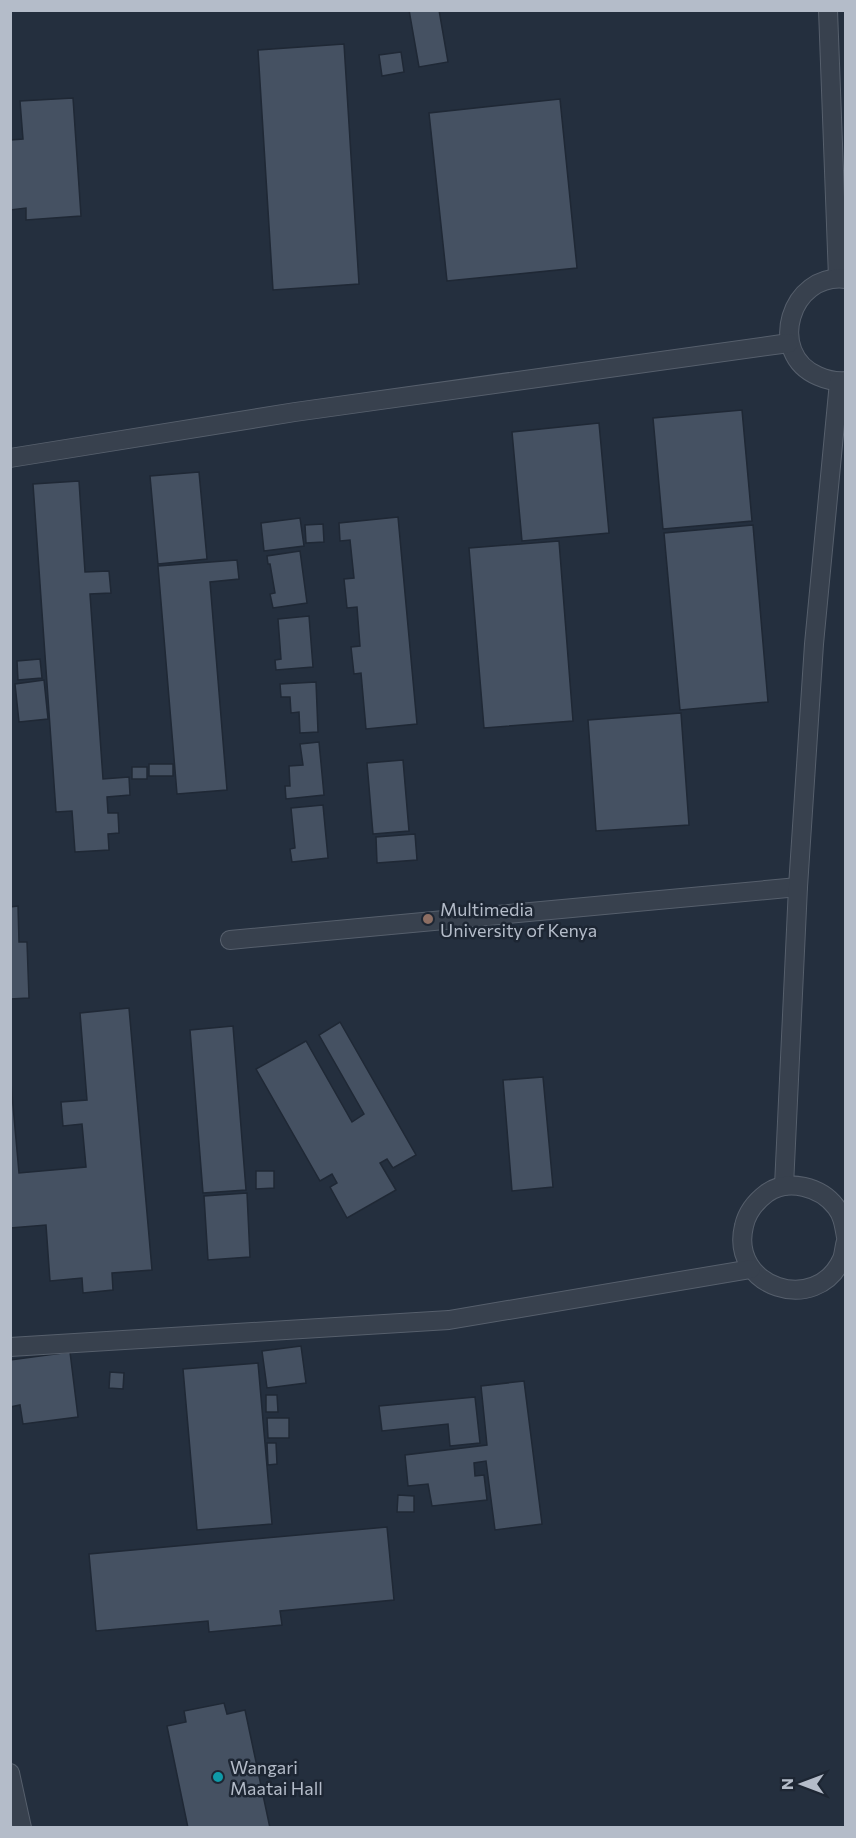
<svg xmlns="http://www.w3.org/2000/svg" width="856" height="1838" font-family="Commissioner,sans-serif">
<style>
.building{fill:#455162;stroke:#1f2835;stroke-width:1.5}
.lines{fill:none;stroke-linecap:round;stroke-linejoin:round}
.service-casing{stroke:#565f6c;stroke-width:20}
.service{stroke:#38414e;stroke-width:18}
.education-dot{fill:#8d6e63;stroke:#1d2633;stroke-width:2}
.culture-dot{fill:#0f9aa8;stroke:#1d2633;stroke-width:2}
.labels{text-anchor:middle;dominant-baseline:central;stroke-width:5;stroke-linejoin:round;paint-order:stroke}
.poi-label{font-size:18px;fill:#b4bcc9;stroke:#1d2633;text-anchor:start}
</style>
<rect width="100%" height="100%" fill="#242f3e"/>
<g class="building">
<polygon points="409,10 439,10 448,62 419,67"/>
<polygon points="344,44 359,284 273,290 258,50"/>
<polygon points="401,52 404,72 382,76 379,55"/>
<polygon points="73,98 81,216 26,220 26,208 10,210 10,140 23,139 20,101"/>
<polygon points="560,99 577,268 447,281 429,113"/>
<polygon points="742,410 752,521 663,529 653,418"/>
<polygon points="599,423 609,533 522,541 512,432"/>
<polygon points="199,472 207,559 158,564 150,476"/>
<polygon points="79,481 85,572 109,571 111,593 90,594 103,779 129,777 130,795 107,797 108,813 118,813 119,833 108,834 109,850 75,852 72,811 56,812 33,484"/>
<polygon points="398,517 417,724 366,729 361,673 354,674 351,647 360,646 357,607 347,608 344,579 354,578 350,540 340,541 339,523"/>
<polygon points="300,518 304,546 264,551 261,523"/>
<polygon points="323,524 324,542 306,543 305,525"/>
<polygon points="753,525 768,702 680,710 664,533"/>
<polygon points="559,541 573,721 484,728 469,548"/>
<polygon points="300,551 307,603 273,608 270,594 275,593 270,564 268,564 267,556"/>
<polygon points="237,560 239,579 210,582 227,790 177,794 158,566"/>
<polygon points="309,616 313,667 276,670 275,660 281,659 278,619"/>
<polygon points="40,659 42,678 18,680 17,661"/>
<polygon points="44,680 48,719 19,722 15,684"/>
<polygon points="316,682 318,732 300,733 299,712 291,713 290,697 281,697 280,684"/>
<polygon points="681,713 689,825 596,831 588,720"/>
<polygon points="319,742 324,795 286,799 285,786 290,786 289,766 303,765 300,744"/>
<polygon points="403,760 409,831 373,834 367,763"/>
<rect x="149" y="764" width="24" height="12"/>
<rect x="132" y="767" width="15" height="12"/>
<polygon points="323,805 328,858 292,862 290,849 295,848 291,808"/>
<polygon points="415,834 417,860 377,863 376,837"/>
<polygon points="18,906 19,942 27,942 29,998 10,999 10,907"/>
<polygon points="129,1008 152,1270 112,1273 113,1290 83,1293 82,1278 50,1281 46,1225 10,1228 10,1072 19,1173 86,1167 82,1124 63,1126 61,1102 87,1100 80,1013"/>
<polygon points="340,1022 416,1155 393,1168 387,1159 380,1163 396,1190 347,1218 330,1187 337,1183 332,1174 320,1181 256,1069 306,1041 352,1122 364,1114 319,1035"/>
<polygon points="233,1026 246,1190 203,1193 190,1030"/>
<polygon points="543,1077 553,1187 512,1191 503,1080"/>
<polygon points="256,1171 274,1171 274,1188 256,1189"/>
<polygon points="247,1193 250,1257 208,1260 204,1196"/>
<polygon points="301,1346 306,1383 267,1388 262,1351"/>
<polygon points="70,1352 78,1417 23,1424 20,1405 10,1407 10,1360"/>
<polygon points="258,1363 272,1524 197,1530 183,1369"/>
<polygon points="110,1372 124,1373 123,1389 109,1388"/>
<polygon points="524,1381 542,1524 495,1530 486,1461 474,1463 475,1476 484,1475 487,1500 432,1506 428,1484 408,1486 405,1455 487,1445 481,1386"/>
<polygon points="266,1395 277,1395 278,1412 266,1412"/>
<polygon points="475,1397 480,1443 450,1446 448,1424 382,1431 379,1406"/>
<polygon points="267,1418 289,1418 289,1438 268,1438"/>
<polygon points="267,1443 276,1443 277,1464 268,1465"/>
<polygon points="398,1495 414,1496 414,1512 397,1512"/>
<polygon points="387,1527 394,1600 280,1611 282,1625 209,1632 208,1621 96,1631 89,1554"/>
<polygon points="224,1703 227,1714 245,1710 270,1828 188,1828 167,1726 186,1722 184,1711"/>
</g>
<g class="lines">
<defs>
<g id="service">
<polyline points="828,10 838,278"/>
<path d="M846,279c-56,-7 -80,75 -28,97 9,4 18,6 28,5"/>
<polyline points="10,458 295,412 789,343"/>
<polyline points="230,940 798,887"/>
<polyline points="784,1186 798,887 814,644 839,382"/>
<path d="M846,1237c-2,-11 -3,-21 -10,-30 -15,-20 -48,-29 -69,-14 -12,9 -20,19 -23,33 -15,61 72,90 98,33 2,-5 2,-12 4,-18"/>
<polyline points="10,1347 449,1320 751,1269"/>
<polyline points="10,1773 22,1828"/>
</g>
</defs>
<use href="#service" class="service-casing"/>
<use href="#service" class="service"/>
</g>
<circle class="education-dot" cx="428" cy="919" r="6"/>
<circle class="culture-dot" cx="218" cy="1777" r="6"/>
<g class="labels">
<g class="poi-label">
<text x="440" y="909">Multimedia<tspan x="440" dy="21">University of Kenya</tspan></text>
<text x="230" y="1767">Wangari<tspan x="230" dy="21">Maatai Hall</tspan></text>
</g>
</g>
<rect width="856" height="1838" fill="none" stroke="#b4bcc9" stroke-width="24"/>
<g transform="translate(802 1784) rotate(270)" stroke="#1d2633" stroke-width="4.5" paint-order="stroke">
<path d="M0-4.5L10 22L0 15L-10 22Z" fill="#b4bcc9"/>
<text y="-9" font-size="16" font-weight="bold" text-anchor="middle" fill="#b4bcc9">N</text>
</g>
</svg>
